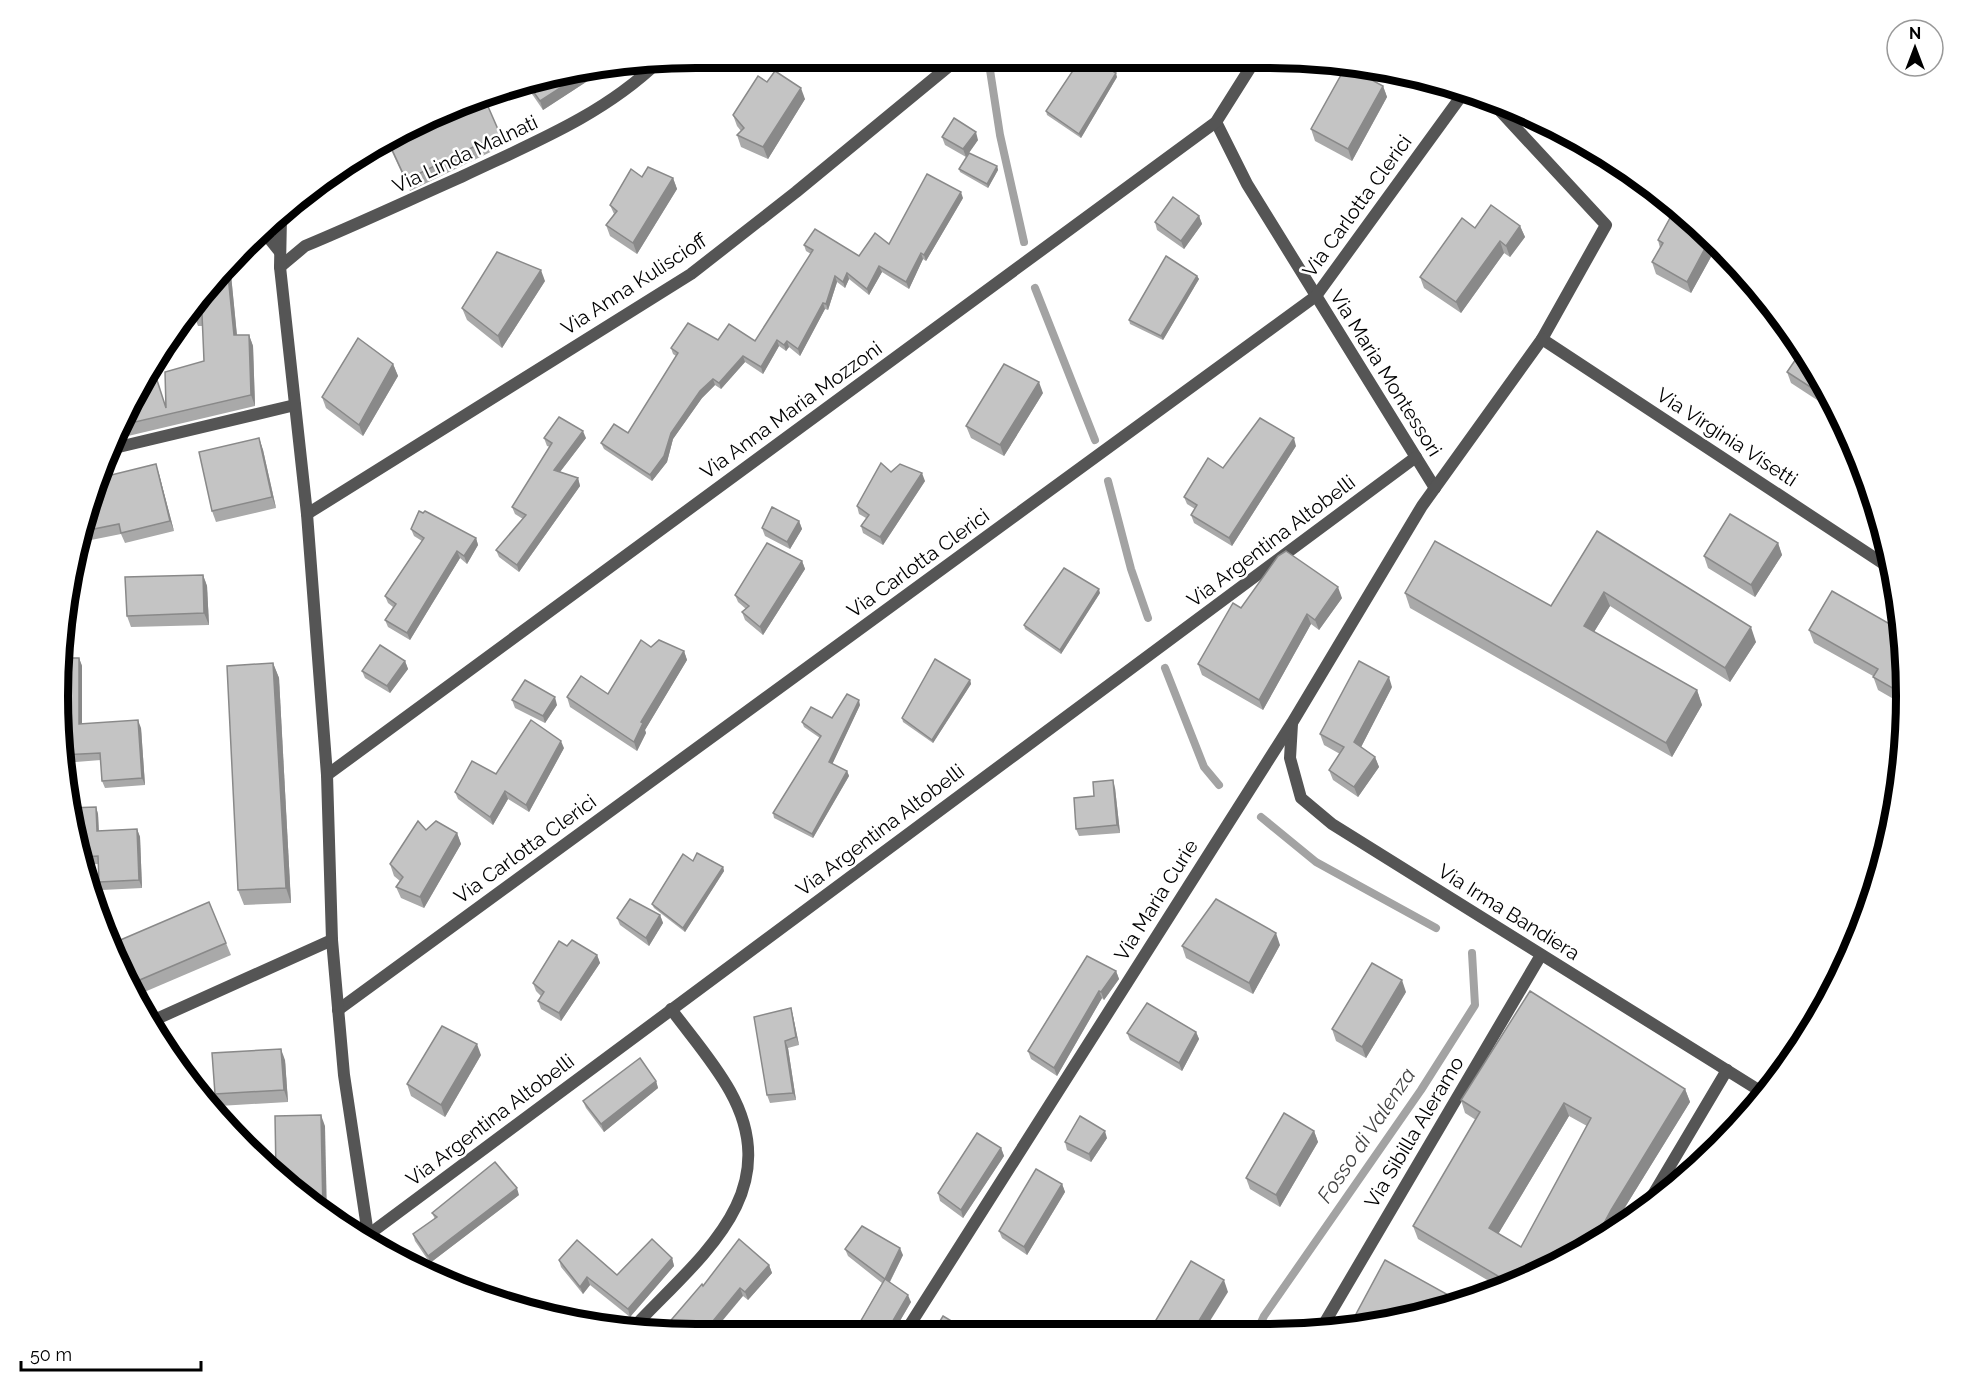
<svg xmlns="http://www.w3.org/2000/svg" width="1963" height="1391" font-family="Raleway,sans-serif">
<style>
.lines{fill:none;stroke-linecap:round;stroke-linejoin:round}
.stream{stroke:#a3a3a3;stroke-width:8}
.minor{stroke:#555;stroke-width:12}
.tertiary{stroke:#555;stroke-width:12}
.wall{fill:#a9a9a9;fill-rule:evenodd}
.shaded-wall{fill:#898989}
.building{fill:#c4c4c4;stroke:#898989;stroke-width:1.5;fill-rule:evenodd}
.labels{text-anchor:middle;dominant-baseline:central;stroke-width:5;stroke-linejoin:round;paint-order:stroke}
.street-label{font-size:20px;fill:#000;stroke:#fff}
.water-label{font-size:21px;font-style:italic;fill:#444;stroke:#fff}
.rim{fill:none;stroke:#000;stroke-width:8}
</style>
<rect width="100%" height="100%" fill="#fff"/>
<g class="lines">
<g class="stream">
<polyline points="988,57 1000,135 1024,242"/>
<polyline points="1035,288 1095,440"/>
<polyline points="1108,481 1131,569 1148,618"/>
<polyline points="1165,668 1204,767 1219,785"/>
<polyline points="1261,817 1316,862 1436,928"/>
<polyline points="1258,1329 1264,1316 1421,1090 1475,1005 1472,953"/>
</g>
<g class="minor">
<polyline points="1489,99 1606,225 1542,339 1890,568"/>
<polyline points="1216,122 1247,184 1435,488"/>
<path d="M280,267l25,-21c53,-22 104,-46 156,-69 69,-33 141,-61 197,-115"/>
<polyline points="106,450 295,405"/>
<polyline points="307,514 691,274 796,192 960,57"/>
<polyline points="1292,724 1290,758 1301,798 1332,824 1765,1094"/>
<polyline points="327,775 1216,122 1257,57"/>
<polyline points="338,1010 1316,296 1465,91"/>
<polyline points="152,1021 332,940"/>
<polyline points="1648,1203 1727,1070"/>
<polyline points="368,1235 1416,457"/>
<path d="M632,1329c64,-69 156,-134 98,-238 -16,-29 -39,-55 -59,-82"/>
<polyline points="1321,1329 1541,955"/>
<polyline points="906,1331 1292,723 1422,506 1542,339"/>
</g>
<g class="tertiary">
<polyline points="281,217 280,267 307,514 327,775 332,940 344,1075 369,1241"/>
<polyline points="264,232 280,252"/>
</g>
</g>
<g class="wall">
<polygon points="606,69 543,110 523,81 530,79"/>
<polygon points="1117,77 1081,138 1047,115 1046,111"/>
<polygon points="767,82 805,99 768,159 741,147 737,135 741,131 737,126 733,115"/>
<polygon points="1383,86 1387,97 1352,161 1315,141 1311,129"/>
<polygon points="500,134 505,145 410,191 392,152 388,141"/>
<polygon points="942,137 978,140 966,157 945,145"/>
<polygon points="997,166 998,170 988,188 960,172 959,169"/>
<polygon points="642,177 673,178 677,189 637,254 610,236 606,225 614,214 610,205"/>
<polygon points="963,198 926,261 923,259 909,289 882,272 869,295 849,279 845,288 837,282 828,310 825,309 800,356 789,347 786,351 779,346 763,374 745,362 721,389 715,385 702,398 673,439 667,462 652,481 604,449 601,443 628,433 676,356 673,354 671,348 718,340 755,341 811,254 806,251 804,245 859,256 889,244"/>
<polygon points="1676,207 1717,246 1691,293 1656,274 1652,262 1660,248 1658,240"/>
<polygon points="1199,216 1202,224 1184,249 1157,230 1155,222"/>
<polygon points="1520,226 1525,237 1510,257 1504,253 1461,313 1424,288 1420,277 1475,228"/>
<polygon points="215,275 231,275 237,335 249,335 253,346 255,406 111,440 142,377 166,407 204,361 203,326 198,326 194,315 193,307 192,307"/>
<polygon points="1197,276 1199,279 1163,340 1130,324 1129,320"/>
<polygon points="545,281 502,348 467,320 462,308"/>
<polygon points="393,364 398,376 363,436 326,408 322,397"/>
<polygon points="1787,372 1820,376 1837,413 1791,383"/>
<polygon points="1043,393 1004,456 971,438 966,426"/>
<polygon points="259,438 263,450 276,508 216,522 212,511"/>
<polygon points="544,438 586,438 560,472 578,478 580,486 519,572 499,557 496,550 523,519 515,514 512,507 550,447 547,446"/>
<polygon points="1296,446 1232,546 1194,523 1191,515 1195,509 1187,504 1184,497 1223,468"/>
<polygon points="891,472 925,481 883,545 863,533 861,526 866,518 859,514 857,506"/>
<polygon points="159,474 174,531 125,543 121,534 81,542 97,483"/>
<polygon points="799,521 802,529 790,549 765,536 762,528"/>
<polygon points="411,529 476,538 478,545 467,564 460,558 410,640 388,627 385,620 393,607 388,603 385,596 422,541 414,536"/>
<polygon points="1597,531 1756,642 1730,682 1610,606 1594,632 1697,690 1702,705 1672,757 1410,608 1405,593 1551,606"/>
<polygon points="1778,543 1782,555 1755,597 1708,568 1704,556"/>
<polygon points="802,561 805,569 763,635 745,620 742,612 746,609 738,602 735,595"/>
<polygon points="203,575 207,586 209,625 131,627 127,616"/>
<polygon points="1100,593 1061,654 1025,629 1024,625"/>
<polygon points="1342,598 1319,630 1311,624 1263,710 1202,675 1198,664 1241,608"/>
<polygon points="1901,627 1904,705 1878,690 1873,676 1814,643 1809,630 1900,630"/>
<polygon points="651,647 684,651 687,660 645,730 646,733 637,751 570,707 567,697 608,694"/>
<polygon points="79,658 82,666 82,724 141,728 145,785 105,788 102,781 101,760 63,763 59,742"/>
<polygon points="405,661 408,669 390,693 365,678 362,671"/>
<polygon points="273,663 279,678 291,903 244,905 238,890"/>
<polygon points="970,680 971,684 933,743 903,722 902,718"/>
<polygon points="1392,687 1361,747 1375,757 1379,767 1358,797 1333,780 1329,770 1340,754 1324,745 1320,734"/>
<polygon points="512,700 557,705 545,723 515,708"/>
<polygon points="860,705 832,764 847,771 849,776 813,838 774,818 773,813 820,738 804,727 802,722 832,718"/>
<polygon points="564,748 529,812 508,799 493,825 458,799 455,792 496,774"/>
<polygon points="1115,788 1120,833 1079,836 1076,829 1094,796"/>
<polygon points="96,807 98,814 99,831 137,829 140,837 142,888 102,890 99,882 98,864 84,865 69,820"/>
<polygon points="426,830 457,833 461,844 424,908 401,898 396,887 400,881 394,876 390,864"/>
<polygon points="693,861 723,867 724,871 685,932 654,908 652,904"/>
<polygon points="660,915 663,923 649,946 620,925 617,918"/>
<polygon points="226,943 231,955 135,996 123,978"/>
<polygon points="1280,945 1253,994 1186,958 1182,946"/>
<polygon points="567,946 597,955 600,963 561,1021 541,1009 538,1001 541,996 536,991 533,983"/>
<polygon points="1116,971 1119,979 1104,1000 1102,998 1057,1076 1031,1059 1028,1051"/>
<polygon points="1406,992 1366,1058 1336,1041 1332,1029"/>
<polygon points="791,1008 793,1016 799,1045 788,1048 796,1100 770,1103 767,1095"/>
<polygon points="1196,1032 1199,1039 1182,1071 1130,1040 1127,1033"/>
<polygon points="481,1055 445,1117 411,1096 407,1084"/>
<polygon points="285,1060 288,1102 219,1106 215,1094"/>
<polygon points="656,1081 658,1088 604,1132 586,1108 583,1101"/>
<path d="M1685,1089l5,13 -76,123 -64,43 -56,16 -76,-45 -5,-13 63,-106 -11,-7 -4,-13zM1569,1116l18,10 -66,121 -23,-13z"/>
<polygon points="1314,1131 1318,1142 1280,1207 1250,1189 1246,1178"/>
<polygon points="1107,1138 1091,1162 1067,1150 1065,1142"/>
<polygon points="1001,1148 1004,1156 963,1218 940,1201 938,1193"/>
<polygon points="1062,1184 1065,1192 1027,1255 1002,1238 999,1231"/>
<polygon points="519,1195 430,1263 415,1241 413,1234 435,1219 432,1213"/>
<polygon points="845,1249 903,1255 890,1282 911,1302 894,1331 855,1331 882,1283 848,1256"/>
<polygon points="672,1258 674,1266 630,1317 590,1285 583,1294 561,1267 559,1260 617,1275"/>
<polygon points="769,1265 772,1273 748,1300 743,1296 703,1286"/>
</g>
<g class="shaded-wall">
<polygon points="627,66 613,75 611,68"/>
<polygon points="606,69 543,110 540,101 585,72"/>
<polygon points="1116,73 1117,77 1081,138 1079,134"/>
<polygon points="1383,86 1387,97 1352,161 1348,149"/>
<polygon points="801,88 805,99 768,159 763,147"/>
<polygon points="976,132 978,140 966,157 963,149"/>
<polygon points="997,166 998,170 988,188 987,184"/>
<polygon points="673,178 677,189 637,254 633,243"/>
<polygon points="961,192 963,198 926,261 924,255"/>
<polygon points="1199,216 1202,224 1184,249 1181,241"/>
<polygon points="1520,226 1525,237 1510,257 1506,246"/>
<polygon points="1710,239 1717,246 1691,293 1687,282"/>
<polygon points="1500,241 1504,253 1461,313 1456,302"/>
<polygon points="921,253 923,259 909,289 906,282"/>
<polygon points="227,265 231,275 238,347 234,335"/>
<polygon points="879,266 882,272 869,295 867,289"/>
<polygon points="541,270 545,281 502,348 498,336"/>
<polygon points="847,273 849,279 845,288 843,282"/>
<polygon points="835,276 837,282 828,310 826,304"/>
<polygon points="1197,276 1199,279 1163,340 1161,336"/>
<polygon points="823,303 825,309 800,356 798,349"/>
<polygon points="249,335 253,346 255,406 251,395"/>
<polygon points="777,340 779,346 763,374 761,367"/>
<polygon points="787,341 789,347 786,351 784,345"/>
<polygon points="743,356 745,362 721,389 719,383"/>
<polygon points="393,364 398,376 363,436 359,425"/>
<polygon points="713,379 715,385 702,398 673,439 667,462 652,481 650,475 671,433 700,391"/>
<polygon points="1039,382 1043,393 1004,456 1000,445"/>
<polygon points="583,431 586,438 556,477 554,470"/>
<polygon points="259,438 263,450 276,508 272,497"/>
<polygon points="1294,438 1296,446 1232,546 1229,538"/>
<polygon points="156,464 159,474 174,531 170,521"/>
<polygon points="922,473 925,481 883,545 880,537"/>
<polygon points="578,478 580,486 519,572 517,565"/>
<polygon points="799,521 802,529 790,549 787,542"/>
<polygon points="476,538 478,545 467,564 464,556"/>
<polygon points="1778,543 1782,555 1755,597 1751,585"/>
<polygon points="457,551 460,558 410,640 407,633"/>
<polygon points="802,561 805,569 763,635 760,627"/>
<polygon points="203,575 207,586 209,625 204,613"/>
<polygon points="1338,587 1342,598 1319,630 1315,620"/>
<polygon points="1099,589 1100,593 1061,654 1060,650"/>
<polygon points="1604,592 1610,606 1589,640 1584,626"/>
<polygon points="1307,614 1311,624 1263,710 1259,700"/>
<polygon points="1751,627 1756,642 1730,682 1725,668"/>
<polygon points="684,651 687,660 645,730 646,733 637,751 634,742 641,722"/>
<polygon points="79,658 82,666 82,732 79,724"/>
<polygon points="405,661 408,669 390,693 387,686"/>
<polygon points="273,663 279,678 291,903 286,888"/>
<polygon points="1389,677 1392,687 1358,753 1354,742"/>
<polygon points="970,680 971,684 933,743 932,740"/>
<polygon points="1697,690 1702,705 1672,757 1666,743"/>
<polygon points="555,697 557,705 545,723 543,716"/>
<polygon points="859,700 860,705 831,767 829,762"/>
<polygon points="138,720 141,728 145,785 142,778"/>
<polygon points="561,741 564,748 529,812 526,805"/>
<polygon points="1375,757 1379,767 1358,797 1354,787"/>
<polygon points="847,771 849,776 813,838 812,834"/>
<polygon points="1113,780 1115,788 1120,833 1117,825"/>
<polygon points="505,791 508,799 493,825 490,817"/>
<polygon points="96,807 98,814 99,839 97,831"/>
<polygon points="137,829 140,837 142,888 139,880"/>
<polygon points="457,833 461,844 424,908 420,897"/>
<polygon points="723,867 724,871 685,932 683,928"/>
<polygon points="660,915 663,923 649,946 646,938"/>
<polygon points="1276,933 1280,945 1253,994 1249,983"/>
<polygon points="597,955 600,963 561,1021 559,1013"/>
<polygon points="1116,971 1119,979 1104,1000 1101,992"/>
<polygon points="1402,980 1406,992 1366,1058 1362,1047"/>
<polygon points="1099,991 1102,998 1057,1076 1054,1068"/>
<polygon points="791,1008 793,1016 799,1045 796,1037"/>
<polygon points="1196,1032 1199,1039 1182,1071 1179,1063"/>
<polygon points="785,1041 788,1048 796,1100 793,1093"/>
<polygon points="477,1044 481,1055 445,1117 441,1105"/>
<polygon points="281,1049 285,1060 288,1102 284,1090"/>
<polygon points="656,1081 658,1088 604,1132 601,1124"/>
<polygon points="1685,1089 1690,1102 1614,1225 1596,1238 1611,1210"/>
<polygon points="1564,1103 1569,1116 1494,1241 1489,1228"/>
<polygon points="321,1115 325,1126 327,1215 323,1212"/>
<polygon points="1105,1131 1107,1138 1091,1162 1089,1154"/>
<polygon points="1314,1131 1318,1142 1280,1207 1276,1195"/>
<polygon points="1001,1148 1004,1156 963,1218 961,1210"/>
<polygon points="1062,1184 1065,1192 1027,1255 1024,1247"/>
<polygon points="517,1188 519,1195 430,1263 428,1256"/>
<polygon points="900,1248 903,1255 887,1287 885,1279"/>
<polygon points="672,1258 674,1266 630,1317 628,1309"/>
<polygon points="769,1265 772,1273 748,1300 745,1292"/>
<polygon points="587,1277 590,1285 583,1294 580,1287"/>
<polygon points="1224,1280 1228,1292 1205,1329 1194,1329"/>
<polygon points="740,1288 743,1296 713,1332 704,1332"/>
<polygon points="908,1295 911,1302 894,1331 887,1331"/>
</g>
<g class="building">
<polygon points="1082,57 1089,57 1116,73 1079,134 1046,111"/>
<polygon points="1346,66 1383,86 1348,149 1311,129"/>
<polygon points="775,71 801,88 763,147 737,135 744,128 733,115 758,76 767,82"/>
<polygon points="585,72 540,101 525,80 530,79"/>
<polygon points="483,95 500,134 406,180 388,141 459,103"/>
<polygon points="954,118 976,132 963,149 942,137"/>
<polygon points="969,153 997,166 987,184 959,169"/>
<polygon points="648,167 673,178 633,243 606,225 617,211 610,205 631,169 642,177"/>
<polygon points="927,174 961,192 924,255 921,253 906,282 879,266 867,289 847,273 843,282 835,276 826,304 823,303 798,349 787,341 784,345 777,340 761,367 743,356 719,383 713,379 700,391 671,433 664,456 650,475 601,443 614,424 628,433 678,353 671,348 688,323 718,340 729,324 755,341 813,250 804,245 815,229 859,256 875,233 889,244"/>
<polygon points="1173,197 1199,216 1181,241 1155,222"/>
<polygon points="1491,205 1520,226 1506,246 1500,241 1456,302 1420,277 1462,218 1475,228"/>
<polygon points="1676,207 1710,239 1687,282 1652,262 1663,243 1658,240"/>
<polygon points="497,252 541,270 498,336 462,308"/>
<polygon points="1166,256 1197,276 1161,336 1129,320"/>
<polygon points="227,265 234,335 249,335 251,395 118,426 142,377 155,374 166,408 165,372 204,361 202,314 194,315 193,306 215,275"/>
<polygon points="358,338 393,364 359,425 322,397"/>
<polygon points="1802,350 1820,376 1832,401 1787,372"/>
<polygon points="1004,364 1039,382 1000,445 966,426"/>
<polygon points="559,417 583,431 554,470 578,478 517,565 496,550 526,515 512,507 552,443 544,438"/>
<polygon points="1260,418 1294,438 1229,538 1191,515 1197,505 1184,497 1208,458 1223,468"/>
<polygon points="259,438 272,497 212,511 199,452"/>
<polygon points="881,463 891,472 900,464 922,473 880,537 861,526 869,515 857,506"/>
<polygon points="156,464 170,521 121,533 119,524 84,531 97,483 108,481 107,476"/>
<polygon points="772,507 799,521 787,542 762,528"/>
<polygon points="419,511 423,513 425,511 476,538 464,556 457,551 407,633 385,620 396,604 385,596 424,538 411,529"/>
<polygon points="1730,514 1778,543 1751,585 1704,556"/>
<polygon points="1597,531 1751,627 1725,668 1604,592 1584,626 1697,690 1666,743 1405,593 1435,541 1551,606"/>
<polygon points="767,543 802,561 760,627 742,612 749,606 735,595"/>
<polygon points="1286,551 1338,587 1315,620 1307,614 1259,700 1198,664 1233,603 1241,608 1278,556"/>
<polygon points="1064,568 1099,589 1060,650 1024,625"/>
<polygon points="203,575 204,613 127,616 125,577"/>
<polygon points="1832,591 1900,630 1901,627 1903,694 1873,677 1878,669 1809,630"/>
<polygon points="641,640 651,647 659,640 684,651 641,722 643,723 634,742 567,697 581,676 608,694"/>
<polygon points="380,645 405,661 387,686 362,671"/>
<polygon points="61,658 79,658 79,724 138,720 142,778 102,781 100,753 61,755 58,733"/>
<polygon points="935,659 970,680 932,740 902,718"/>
<polygon points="1359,661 1389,677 1354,742 1375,757 1354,787 1329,770 1344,747 1320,734"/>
<polygon points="273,663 286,888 238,890 227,666"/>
<polygon points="525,680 555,697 543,716 512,700"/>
<polygon points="847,694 859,700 829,762 847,771 812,834 773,813 821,736 802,722 811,707 832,718"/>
<polygon points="531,720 561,741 526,805 505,791 490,817 455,792 472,761 496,774"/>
<polygon points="1113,780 1117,825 1076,829 1074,798 1094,796 1093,782"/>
<polygon points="96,807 97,831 137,829 139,880 99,882 98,856 82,857 69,820 68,808"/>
<polygon points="418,821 426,830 436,821 457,833 420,897 396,887 403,877 390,864"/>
<polygon points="697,853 723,867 683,928 652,904 683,854 693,861"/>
<polygon points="630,899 660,915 646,938 617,918"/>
<polygon points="1216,899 1276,933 1249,983 1182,946"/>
<polygon points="209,902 226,943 128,985 123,978 111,944"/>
<polygon points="572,940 597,955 559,1013 538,1001 544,992 533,983 559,941 567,946"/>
<polygon points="1087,956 1116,971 1101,992 1099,991 1054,1068 1028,1051"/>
<polygon points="1372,963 1402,980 1362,1047 1332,1029"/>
<path d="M1530,991l155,98 -74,121 -15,28 -46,30 -61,23 9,-15 -85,-50 67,-114 -19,-12zM1564,1103l27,15 -70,129 -32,-19z"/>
<polygon points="1147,1003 1196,1032 1179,1063 1127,1033"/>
<polygon points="791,1008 796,1037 785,1041 793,1093 767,1095 754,1017"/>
<polygon points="442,1026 477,1044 441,1105 407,1084"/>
<polygon points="281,1049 284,1090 215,1094 212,1053"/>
<polygon points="640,1058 656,1081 601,1124 583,1101"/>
<polygon points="1284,1113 1314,1131 1276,1195 1246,1178"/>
<polygon points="321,1115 323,1212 307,1202 276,1173 275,1116"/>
<polygon points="1735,1115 1742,1119 1712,1150 1711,1150"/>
<polygon points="1080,1116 1105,1131 1089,1154 1065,1142"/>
<polygon points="977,1133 1001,1148 961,1210 938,1193"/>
<polygon points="495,1162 517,1188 428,1256 413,1234 437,1217 432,1213"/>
<polygon points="1036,1169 1062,1184 1024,1247 999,1231"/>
<polygon points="862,1226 900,1248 885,1279 845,1249"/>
<polygon points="652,1239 672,1258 628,1309 587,1277 580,1287 559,1260 577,1240 617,1275"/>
<polygon points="739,1239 769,1265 745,1292 740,1288 704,1332 660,1333 702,1284 703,1286"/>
<polygon points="1385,1260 1461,1302 1433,1312 1348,1329"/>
<polygon points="1191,1261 1224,1280 1194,1329 1160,1330 1153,1325"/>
<polygon points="885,1279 908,1295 887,1331 855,1331"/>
<polygon points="943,1316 968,1331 934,1331"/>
</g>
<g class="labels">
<g class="street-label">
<text transform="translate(465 154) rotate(-25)">Via Linda Malnati</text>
<text transform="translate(1357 206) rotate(-54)">Via Carlotta Clerici</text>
<text transform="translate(634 284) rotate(-33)">Via Anna Kuliscioff</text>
<text transform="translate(1386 373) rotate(58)">Via Maria Montessori</text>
<text transform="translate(791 410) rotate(-36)">Via Anna Maria Mozzoni</text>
<text transform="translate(1727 437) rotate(33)">Via Virginia Visetti</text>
<text transform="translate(1271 541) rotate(-37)">Via Argentina Altobelli</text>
<text transform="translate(918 563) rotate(-36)">Via Carlotta Clerici</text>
<text transform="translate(880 830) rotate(-37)">Via Argentina Altobelli</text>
<text transform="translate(525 849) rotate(-36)">Via Carlotta Clerici</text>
<text transform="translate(1156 900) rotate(-58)">Via Maria Curie</text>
<text transform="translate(1509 912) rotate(32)">Via Irma Bandiera</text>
<text transform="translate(490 1120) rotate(-37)">Via Argentina Altobelli</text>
<text transform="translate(1414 1132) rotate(-59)">Via Sibilla Aleramo</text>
</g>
<g class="water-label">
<text transform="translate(1366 1135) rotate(-56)">Fosso di Valenza</text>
</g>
</g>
<path d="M0 0H1963V1391H0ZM696 68H1268A628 628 0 0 1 1896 696V696A628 628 0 0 1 1268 1324H696A628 628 0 0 1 68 696V696A628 628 0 0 1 696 68Z" fill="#fff" fill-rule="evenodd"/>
<path class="rim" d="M696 68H1268A628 628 0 0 1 1896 696V696A628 628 0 0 1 1268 1324H696A628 628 0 0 1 68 696V696A628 628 0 0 1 696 68Z"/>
<g transform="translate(1915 48)"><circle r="28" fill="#ffffff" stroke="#999999" stroke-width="1.5"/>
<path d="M0-4.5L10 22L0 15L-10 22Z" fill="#000000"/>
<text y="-9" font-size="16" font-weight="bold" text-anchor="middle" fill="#000000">N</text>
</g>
<path d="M21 1361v9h180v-9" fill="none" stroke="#000000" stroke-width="3"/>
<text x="30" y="1361" font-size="18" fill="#000000" stroke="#ffffff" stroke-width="4.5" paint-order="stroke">50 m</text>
</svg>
